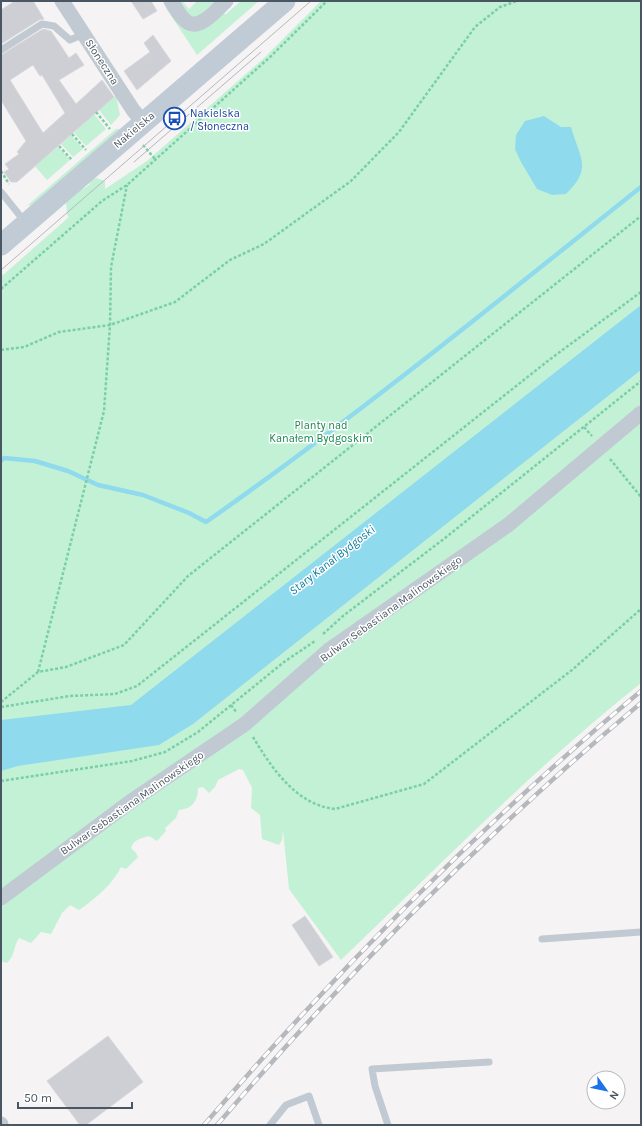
<svg xmlns="http://www.w3.org/2000/svg" width="642" height="1126" font-family="Karla,sans-serif">
<style>
.green{fill:#c3f1d5}
.water{fill:#90daee}
.lines{fill:none;stroke-linecap:round;stroke-linejoin:round}
.stream{stroke:#90daee;stroke-width:4.5}
.building{fill:#cdcfd5;stroke:#d7d9de;fill-rule:evenodd}
.path{stroke:#7ad0a6;stroke-width:2.5;stroke-dasharray:3 2;stroke-linecap:butt}
.lane{stroke:#c1cad2;stroke-width:7}
.street{stroke:#c1cad2;stroke-width:15}
.secondary{stroke:#c1cbd6;stroke-width:21}
.tram{stroke:#b5b8bd;stroke-width:1}
.rail-casing{stroke:#b5b8bd;stroke-width:4.5}
.rail{stroke:#fff;stroke-width:3;stroke-dasharray:9;stroke-linecap:butt}
.labels{text-anchor:middle;dominant-baseline:central;stroke-width:3;stroke-linejoin:round;paint-order:stroke}
.street-label{font-size:11px;fill:#4a5661;stroke:#fff}
.transit-label{font-size:11px;fill:#164399;stroke:#fff;text-anchor:start}
.park-label{font-size:11px;fill:#17864f;stroke:#fff}
.water-label{font-size:12px;font-style:italic;fill:#0c7c9b;stroke:#fff}
</style>
<rect width="100%" height="100%" fill="#f5f3f3"/>
<g class="green">
<polygon points="178,1 182,1 189,9 197,1 216,1 196,18 190,17"/>
<polygon points="241,1 259,1 197,55 166,8 169,6 180,22 217,14 226,14"/>
<path d="M321,1h320v682c-107,85 -202,183 -300,277l-52,-71 -6,-59 -1,10 -3,5 -17,-6 -2,-24 -9,-7 1,-20 -9,-18 -4,-1 -21,11 -3,7 -6,6 -6,-6 -5,1c0,13 -6,21 -19,22l-3,8 -11,10 1,3 -9,10 -8,-5c-7,2 -15,3 -18,12l5,5 2,4 -12,12 -5,-2c-8,17 -26,32 -42,43l-9,-5 -8,8 -11,21 -10,-2 -10,11 -12,-5c-6,9 -4,18 -12,25l-6,-2v-687l2,1 66,-58 -2,-2 -1,-14 16,-14 1,2 6,-4 3,-5 4,-2 9,3v8l42,-28 117,-103z"/>
<polygon points="116,95 120,115 111,125 99,110"/>
<polygon points="94,114 106,129 86,146 74,133"/>
<polygon points="116,129 123,129 31,206 28,205"/>
<polygon points="71,135 83,149 73,157 61,144"/>
<polygon points="58,147 70,160 47,180 35,166"/>
</g>
<g class="water">
<path d="M544,116l17,11h10c9,32 22,41 -5,67l-14,1 -15,-6 -16,-27 -6,-13 1,-14 9,-14z"/>
<polygon points="641,305 641,370 193,724 159,745 18,766 1,771 1,720 131,705"/>
</g>
<g class="lines">
<path class="stream" d="M1,461l3,-3 31,3 33,10 30,14 45,10 46,18 17,9c150,-105 292,-221 435,-335"/>
</g>
<g class="building">
<polygon points="15,1 33,1 44,19 39,20 1,44 1,10"/>
<polygon points="131,1 151,1 157,11 143,19"/>
<path d="M43,29l8,2 18,27 7,-5 8,12 -25,15 17,24 26,-24 12,17 -97,85h-6l-7,-10 5,-3 -4,-5 14,-10 -2,-2 9,-11 -25,-41v-45zM33,65l7,11 2,-1 23,38 -22,20 -33,-53z"/>
<polygon points="153,35 171,61 137,90 124,71 150,52 144,43"/>
<polygon points="305,916 333,957 319,966 292,925"/>
<polygon points="108,1036 143,1082 86,1125 80,1125 47,1081"/>
</g>
<g class="lines">
<g class="path">
<polyline points="96,112 110,129"/>
<polyline points="72,134 86,150"/>
<polyline points="143,145 155,159"/>
<polyline points="59,146 72,160"/>
<polyline points="1,171 9,184"/>
<polyline points="1,289 102,201 127,185 270,57 327,1"/>
<polyline points="1,350 24,347 59,332 110,325 175,302 230,260 264,244 351,181 399,132 475,27 500,7 517,1"/>
<polyline points="584,427 592,436"/>
<polyline points="610,459 641,497"/>
<polyline points="323,634 343,616 445,538 641,381"/>
<polyline points="38,672 104,411 110,325 111,267 127,185"/>
<polyline points="1,702 38,672 66,667 124,645 188,576 641,216"/>
<polyline points="231,705 237,713"/>
<polyline points="1,707 70,696 115,694 137,686 549,360 641,292"/>
<path d="M253,737c18,30 43,68 82,72l89,-25 148,-114 69,-61"/>
<polyline points="1,781 132,761 165,752 198,732 284,662 315,641"/>
</g>
<g class="lane">
<polyline points="1,50 42,24 54,26 70,40 84,34"/>
<polyline points="1,192 25,222"/>
<polyline points="542,939 641,932"/>
<polyline points="270,1125 286,1105 309,1096 319,1125"/>
<polyline points="388,1125 375,1086 372,1069 489,1062"/>
</g>
<g class="street">
<polyline points="62,1 133,110 143,122"/>
<path d="M171,1c4,6 9,16 16,21 13,9 30,-13 39,-21"/>
<polyline points="1,898 130,802 245,724 329,650 508,525 641,413"/>
<polyline points="1,1124 1,1125"/>
</g>
<polyline class="secondary" points="1,245 285,1"/>
<g class="tram">
<polyline points="134,162 261,52"/>
<polyline points="1,270 311,1"/>
</g>
<defs>
<g id="rail">
<path d="M204,1125c134,-156 279,-302 437,-434"/>
<path d="M217,1125c130,-152 271,-294 424,-422"/>
</g>
</defs>
<use href="#rail" class="rail-casing"/>
<use href="#rail" class="rail"/>
</g>
<defs>
<symbol id="bus-ring" viewBox="-11 -11 22 22"><circle r="9.5" fill="#fff" stroke="#1a4fb4" stroke-width="1.5"/><path d="M-5-6H5V4H4V6H2V4H-2V6H-4V4H-5ZM-3.5-4V0h7V-4ZM-3.5 1.2v1.5H-2V1.2ZM2 1.2v1.5H3.5V1.2Z" fill="#1a4fb4"/></symbol>
</defs>
<g fill-rule="evenodd">
<use href="#bus-ring" x="162" y="106" width="25" height="25"/>
</g>
<g class="labels">
<g class="street-label">
<text transform="translate(102 62) rotate(57)">Słoneczna</text>
<text transform="translate(134 130) rotate(-40)">Nakielska</text>
<text transform="translate(391 609) rotate(-36)">Bulwar Sebastiana Malinowskiego</text>
<text transform="translate(132 803) rotate(-35)">Bulwar Sebastiana Malinowskiego</text>
</g>
<g class="transit-label">
<text x="190" y="113">Nakielska<tspan x="190" dy="13">/ Słoneczna</tspan></text>
</g>
<g class="park-label">
<text x="321" y="425">Planty nad<tspan x="321" dy="13">Kanałem Bydgoskim</tspan></text>
</g>
<g class="water-label">
<text transform="translate(332 560) rotate(-38)">Stary Kanał Bydgoski</text>
</g>
</g>
<rect width="642" height="1126" fill="none" stroke="#4a5661" stroke-width="4"/>
<g transform="translate(606 1090) rotate(123)"><circle r="19" fill="#ffffff" stroke="#b7bbc0"/>
<path d="M0-3L7 15L0 10L-7 15Z" fill="#1a73e8"/>
<text y="-6" font-size="11" font-weight="bold" text-anchor="middle" fill="#4a5661">N</text>
</g>
<path d="M18 1102v6h114v-6" fill="none" stroke="#4a5661" stroke-width="2"/>
<text x="24" y="1102" font-size="12" fill="#4a5661" stroke="#ffffff" stroke-width="3" paint-order="stroke">50 m</text>
</svg>
